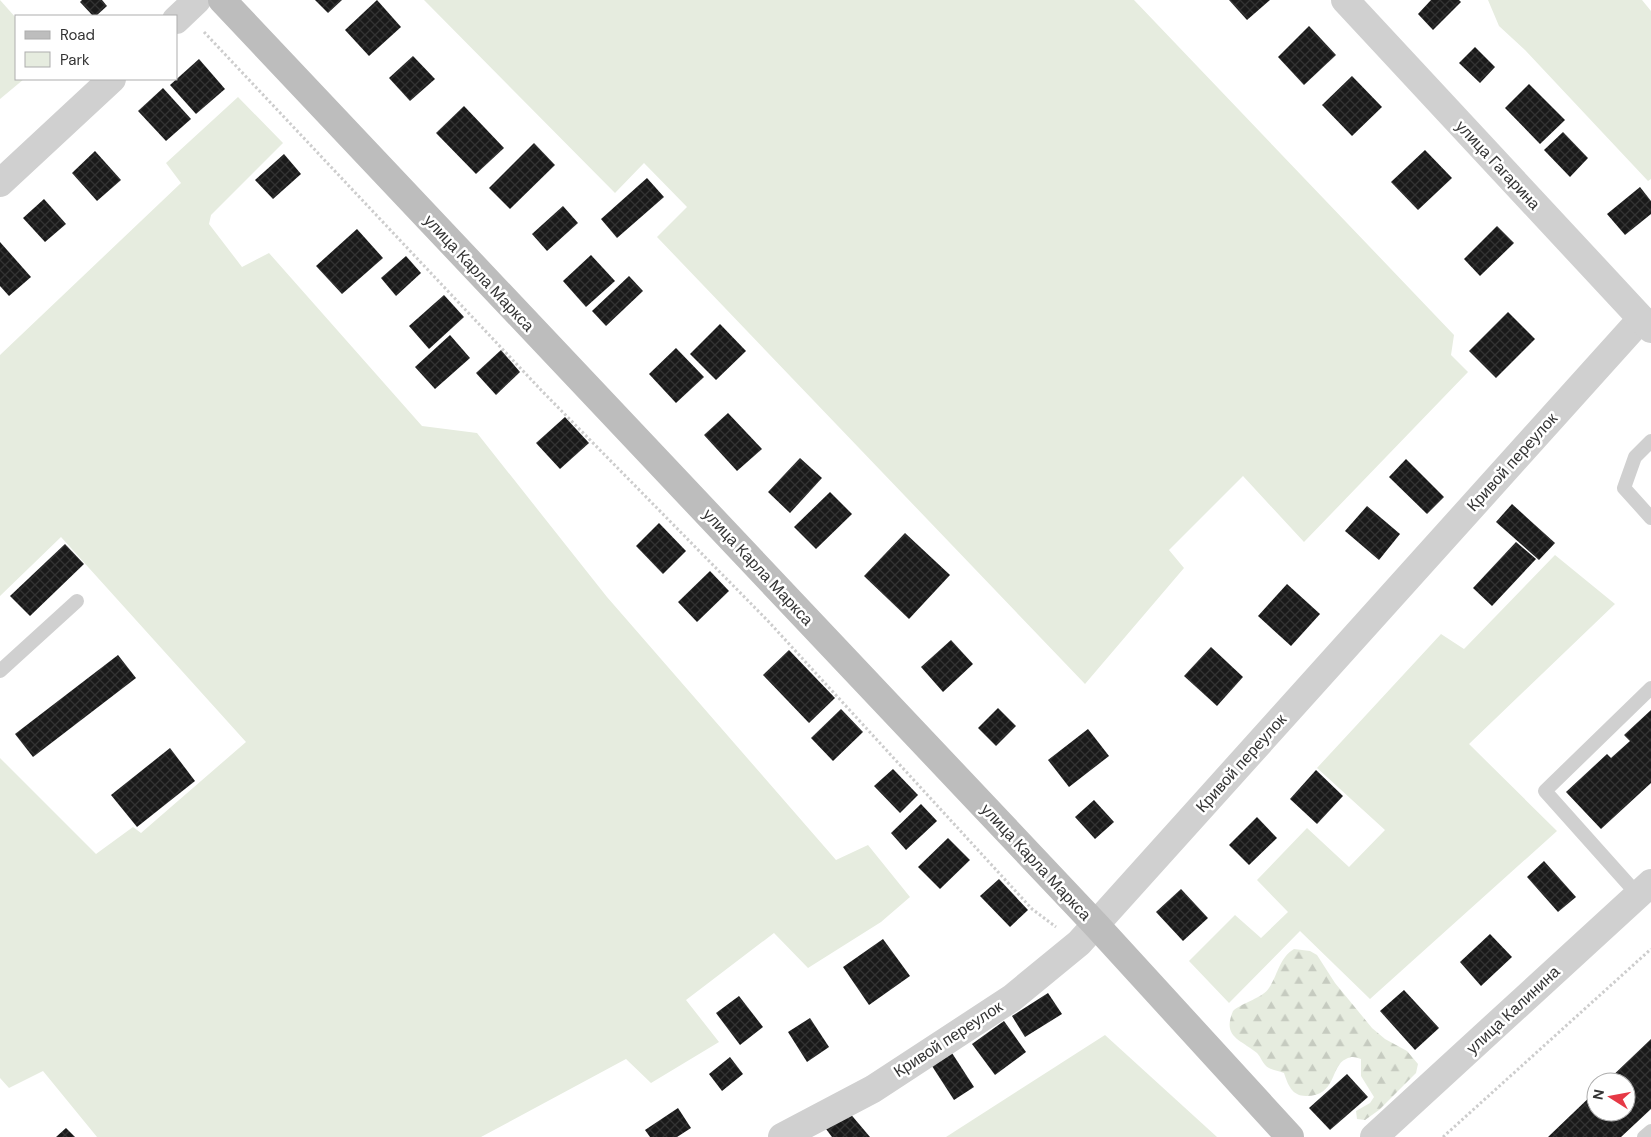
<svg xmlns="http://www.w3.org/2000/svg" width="1651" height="1137" font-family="'DM Sans',sans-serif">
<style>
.green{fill:#e6ecdf}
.forest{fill:url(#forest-firs)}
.building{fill:url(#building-cross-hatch)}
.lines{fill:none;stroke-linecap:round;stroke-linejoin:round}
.path{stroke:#cdcdcd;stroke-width:3;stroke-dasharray:2.5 2.5;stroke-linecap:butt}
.service{stroke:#d0d0d0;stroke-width:14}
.minor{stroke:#d0d0d0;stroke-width:28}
.tertiary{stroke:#d0d0d0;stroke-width:28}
.secondary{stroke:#bdbdbd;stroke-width:28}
.labels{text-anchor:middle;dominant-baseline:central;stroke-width:5;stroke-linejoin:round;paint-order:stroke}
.street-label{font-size:16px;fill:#333;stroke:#fff}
</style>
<defs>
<pattern id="forest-firs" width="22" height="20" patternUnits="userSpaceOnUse" patternTransform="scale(1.25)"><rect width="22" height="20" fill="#e6ecdf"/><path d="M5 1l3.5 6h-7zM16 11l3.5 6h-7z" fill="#c6cbc0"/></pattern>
<pattern id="building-cross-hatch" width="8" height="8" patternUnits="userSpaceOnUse" patternTransform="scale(1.25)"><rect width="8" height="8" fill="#1a1a1a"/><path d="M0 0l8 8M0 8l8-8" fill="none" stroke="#333"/></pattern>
</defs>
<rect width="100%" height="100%" fill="#fff"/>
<g class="green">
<polygon points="0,0 16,18 16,79 24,79 0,99"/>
<polygon points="424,0 1134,0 1454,335 1451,355 1468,372 1304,542 1243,476 1169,550 1184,568 1085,684 657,237 687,207 644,163 615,193"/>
<polygon points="1488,0 1642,0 1651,11 1651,179 1648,181 1525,50 1499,26"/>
<polygon points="238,97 283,143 211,215 209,224 242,267 269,253 422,426 477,433 607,597 836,860 868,845 910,897 881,922 808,968 774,933 686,1000 719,1042 651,1083 626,1059 481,1137 97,1137 43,1071 9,1088 0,1078 0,758 96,854 133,827 141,833 246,742 61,537 0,596 0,355 181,183 166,163"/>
<polygon points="1555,555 1615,604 1469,744 1557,831 1370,999 1300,931 1229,1003 1189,961 1235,915 1261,938 1288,912 1257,880 1307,828 1349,867 1385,830 1317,768 1441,634 1464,649"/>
<polygon points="1105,1035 1217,1137 946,1137"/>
</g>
<path class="forest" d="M1294,949l16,2 7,4 18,28 37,45 13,11 22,12 11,13 -2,9 -37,37 -14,10 -8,-1 -1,-8 14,-8 4,-6 -13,-21v-17c-6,-2 -9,-3 -15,0 -16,7 -9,37 -40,37 -14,0 -18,-11 -22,-23 -5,-2 -11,-3 -15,-5 -6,-3 -8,-11 -12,-15 -17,-14 -35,-16 -24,-42 10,-9 30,-13 36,-23 9,-13 10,-30 25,-39z"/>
<g class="building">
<polygon points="82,0 102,0 107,6 96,16 93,16 80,2"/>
<polygon points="315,0 342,0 328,13"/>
<polygon points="377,0 401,27 369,56 345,30"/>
<polygon points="1229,0 1270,0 1247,20"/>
<polygon points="1431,0 1459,0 1461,2 1433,30 1418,14"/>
<polygon points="1309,26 1336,55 1304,85 1278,57"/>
<polygon points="1475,47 1495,67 1480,83 1459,63"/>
<polygon points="413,56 435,79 410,101 389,78"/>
<polygon points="199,59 225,89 196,114 170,85"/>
<polygon points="1352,76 1382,107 1352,136 1322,105"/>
<polygon points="1529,84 1565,120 1540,144 1505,108"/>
<polygon points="163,88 191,119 166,141 138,111"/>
<polygon points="464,106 504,148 476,174 436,133"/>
<polygon points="1563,132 1588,158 1570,177 1544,150"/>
<polygon points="534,143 555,165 510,209 489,188"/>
<polygon points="1425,150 1452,178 1418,210 1391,182"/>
<polygon points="95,151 121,180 97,201 72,173"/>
<polygon points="284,154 301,174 273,199 255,180"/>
<polygon points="647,178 664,197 617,238 601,219"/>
<polygon points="1640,187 1651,201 1651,214 1625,235 1607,214"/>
<polygon points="44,199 66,224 45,242 23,218"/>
<polygon points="563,206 578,223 547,251 532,234"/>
<polygon points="1497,226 1514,243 1480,276 1464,259"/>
<polygon points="357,229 383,258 342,294 316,266"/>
<polygon points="0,242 31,277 9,296 0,286"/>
<polygon points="591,255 615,281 586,307 563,281"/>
<polygon points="406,256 421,273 396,296 381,278"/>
<polygon points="629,276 643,291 606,326 592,311"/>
<polygon points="444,295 464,317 429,349 409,326"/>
<polygon points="1508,312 1535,339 1496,378 1469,351"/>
<polygon points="720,324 746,351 716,380 690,354"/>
<polygon points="450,335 470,358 435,389 415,367"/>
<polygon points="676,348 704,377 676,403 649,374"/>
<polygon points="501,350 520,372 496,395 476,373"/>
<polygon points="728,413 762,449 737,471 704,435"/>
<polygon points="565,417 589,443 560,469 536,443"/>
<polygon points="800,458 822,478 790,513 768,492"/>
<polygon points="1406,459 1444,497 1427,514 1389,477"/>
<polygon points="830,492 852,514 816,549 794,527"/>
<polygon points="1512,504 1555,543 1539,560 1496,522"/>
<polygon points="1367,506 1400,534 1379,560 1345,531"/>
<polygon points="659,523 686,551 663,574 636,546"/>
<polygon points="905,533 950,575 909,619 864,576"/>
<polygon points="1516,542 1536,559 1492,606 1473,588"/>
<polygon points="65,544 84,564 30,616 10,596"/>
<polygon points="710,571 729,591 697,622 678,602"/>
<polygon points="1287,584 1320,614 1291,646 1258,616"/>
<polygon points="951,640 973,664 943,692 921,667"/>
<polygon points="1211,647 1243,677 1217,706 1184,676"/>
<polygon points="789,650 835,698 809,723 763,675"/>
<polygon points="118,655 136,678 33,757 15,734"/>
<polygon points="998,708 1016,726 996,746 978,728"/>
<polygon points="841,709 863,732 833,761 811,738"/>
<polygon points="1651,710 1651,783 1601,829 1566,792 1607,754 1611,758 1630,741 1624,735"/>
<polygon points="1088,729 1109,756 1069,787 1048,760"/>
<polygon points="170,748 195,781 137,827 111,795"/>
<polygon points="893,769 918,795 900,813 874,786"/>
<polygon points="1316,770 1343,796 1317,824 1290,799"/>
<polygon points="1094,800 1114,822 1095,839 1075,817"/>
<polygon points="921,804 937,821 906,850 891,833"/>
<polygon points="1257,817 1277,838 1249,865 1229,845"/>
<polygon points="948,838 970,860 940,889 918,867"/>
<polygon points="1544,861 1576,897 1558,912 1527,877"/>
<polygon points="999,879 1028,910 1010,927 980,896"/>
<polygon points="1181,889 1208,918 1183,941 1156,912"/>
<polygon points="1490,934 1512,957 1481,986 1460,962"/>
<polygon points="883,939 910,976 869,1005 843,967"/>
<polygon points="1404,990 1439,1028 1415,1050 1380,1011"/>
<polygon points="1048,993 1062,1014 1025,1037 1012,1016"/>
<polygon points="739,996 763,1027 740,1045 716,1013"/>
<polygon points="810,1018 829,1047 807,1062 788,1032"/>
<polygon points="1004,1021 1026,1052 995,1075 972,1044"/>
<polygon points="1651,1039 1651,1109 1621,1137 1548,1137 1596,1091 1596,1112 1626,1112 1626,1082 1606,1082"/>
<polygon points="952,1053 974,1087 954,1100 932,1066"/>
<polygon points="730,1057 743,1074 722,1091 709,1074"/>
<polygon points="1347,1074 1368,1097 1330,1130 1309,1108"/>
<polygon points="678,1108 691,1128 677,1137 650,1137 645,1130"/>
<polygon points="848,1111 870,1137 832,1137 826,1129"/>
<polygon points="66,1128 75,1137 56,1137"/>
</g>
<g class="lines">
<g class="path">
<polyline points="204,32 541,390 768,621 1032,909 1056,927"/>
<polyline points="1443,1137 1651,949"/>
</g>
<g class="service">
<polyline points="1651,441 1635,457 1624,488 1651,518"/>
<polyline points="0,671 77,601"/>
<polyline points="1638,895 1545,791 1651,688"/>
<polyline points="1644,1137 1651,1131"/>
</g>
<g class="minor">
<polyline points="782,1137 873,1089 1012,998 1079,943 1641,319"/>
<polyline points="1374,1137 1651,883"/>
</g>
<g class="tertiary">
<polyline points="1345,0 1651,329"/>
<polyline points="176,20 197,0"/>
<polyline points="0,183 112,79"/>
</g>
<polyline class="secondary" points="222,0 1096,925 1290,1137"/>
</g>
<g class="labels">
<g class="street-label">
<text transform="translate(1498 165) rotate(47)">улица Гагарина</text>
<text transform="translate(479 273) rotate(47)">улица Карла Маркса</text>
<text transform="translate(1512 462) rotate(-48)">Кривой переулок</text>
<text transform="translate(758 567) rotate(47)">улица Карла Маркса</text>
<text transform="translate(1241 763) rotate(-48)">Кривой переулок</text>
<text transform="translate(1036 862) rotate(47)">улица Карла Маркса</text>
<text transform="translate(1513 1010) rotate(-43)">улица Калинина</text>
<text transform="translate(948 1039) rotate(-33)">Кривой переулок</text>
</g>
</g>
<rect x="15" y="15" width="162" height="65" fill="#ffffff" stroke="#adadad"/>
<rect x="25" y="31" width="25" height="8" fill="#bdbdbd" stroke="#adadad"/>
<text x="60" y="40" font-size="15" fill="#333333">Road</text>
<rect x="25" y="52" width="25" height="15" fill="#e6ecdf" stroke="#adadad"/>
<text x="60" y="65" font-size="15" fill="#333333">Park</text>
<g transform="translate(1611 1097) rotate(281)"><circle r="24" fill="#ffffff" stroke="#adadad"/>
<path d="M0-4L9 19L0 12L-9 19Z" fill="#e63946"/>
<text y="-8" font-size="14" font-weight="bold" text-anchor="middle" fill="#333333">N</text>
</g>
</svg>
